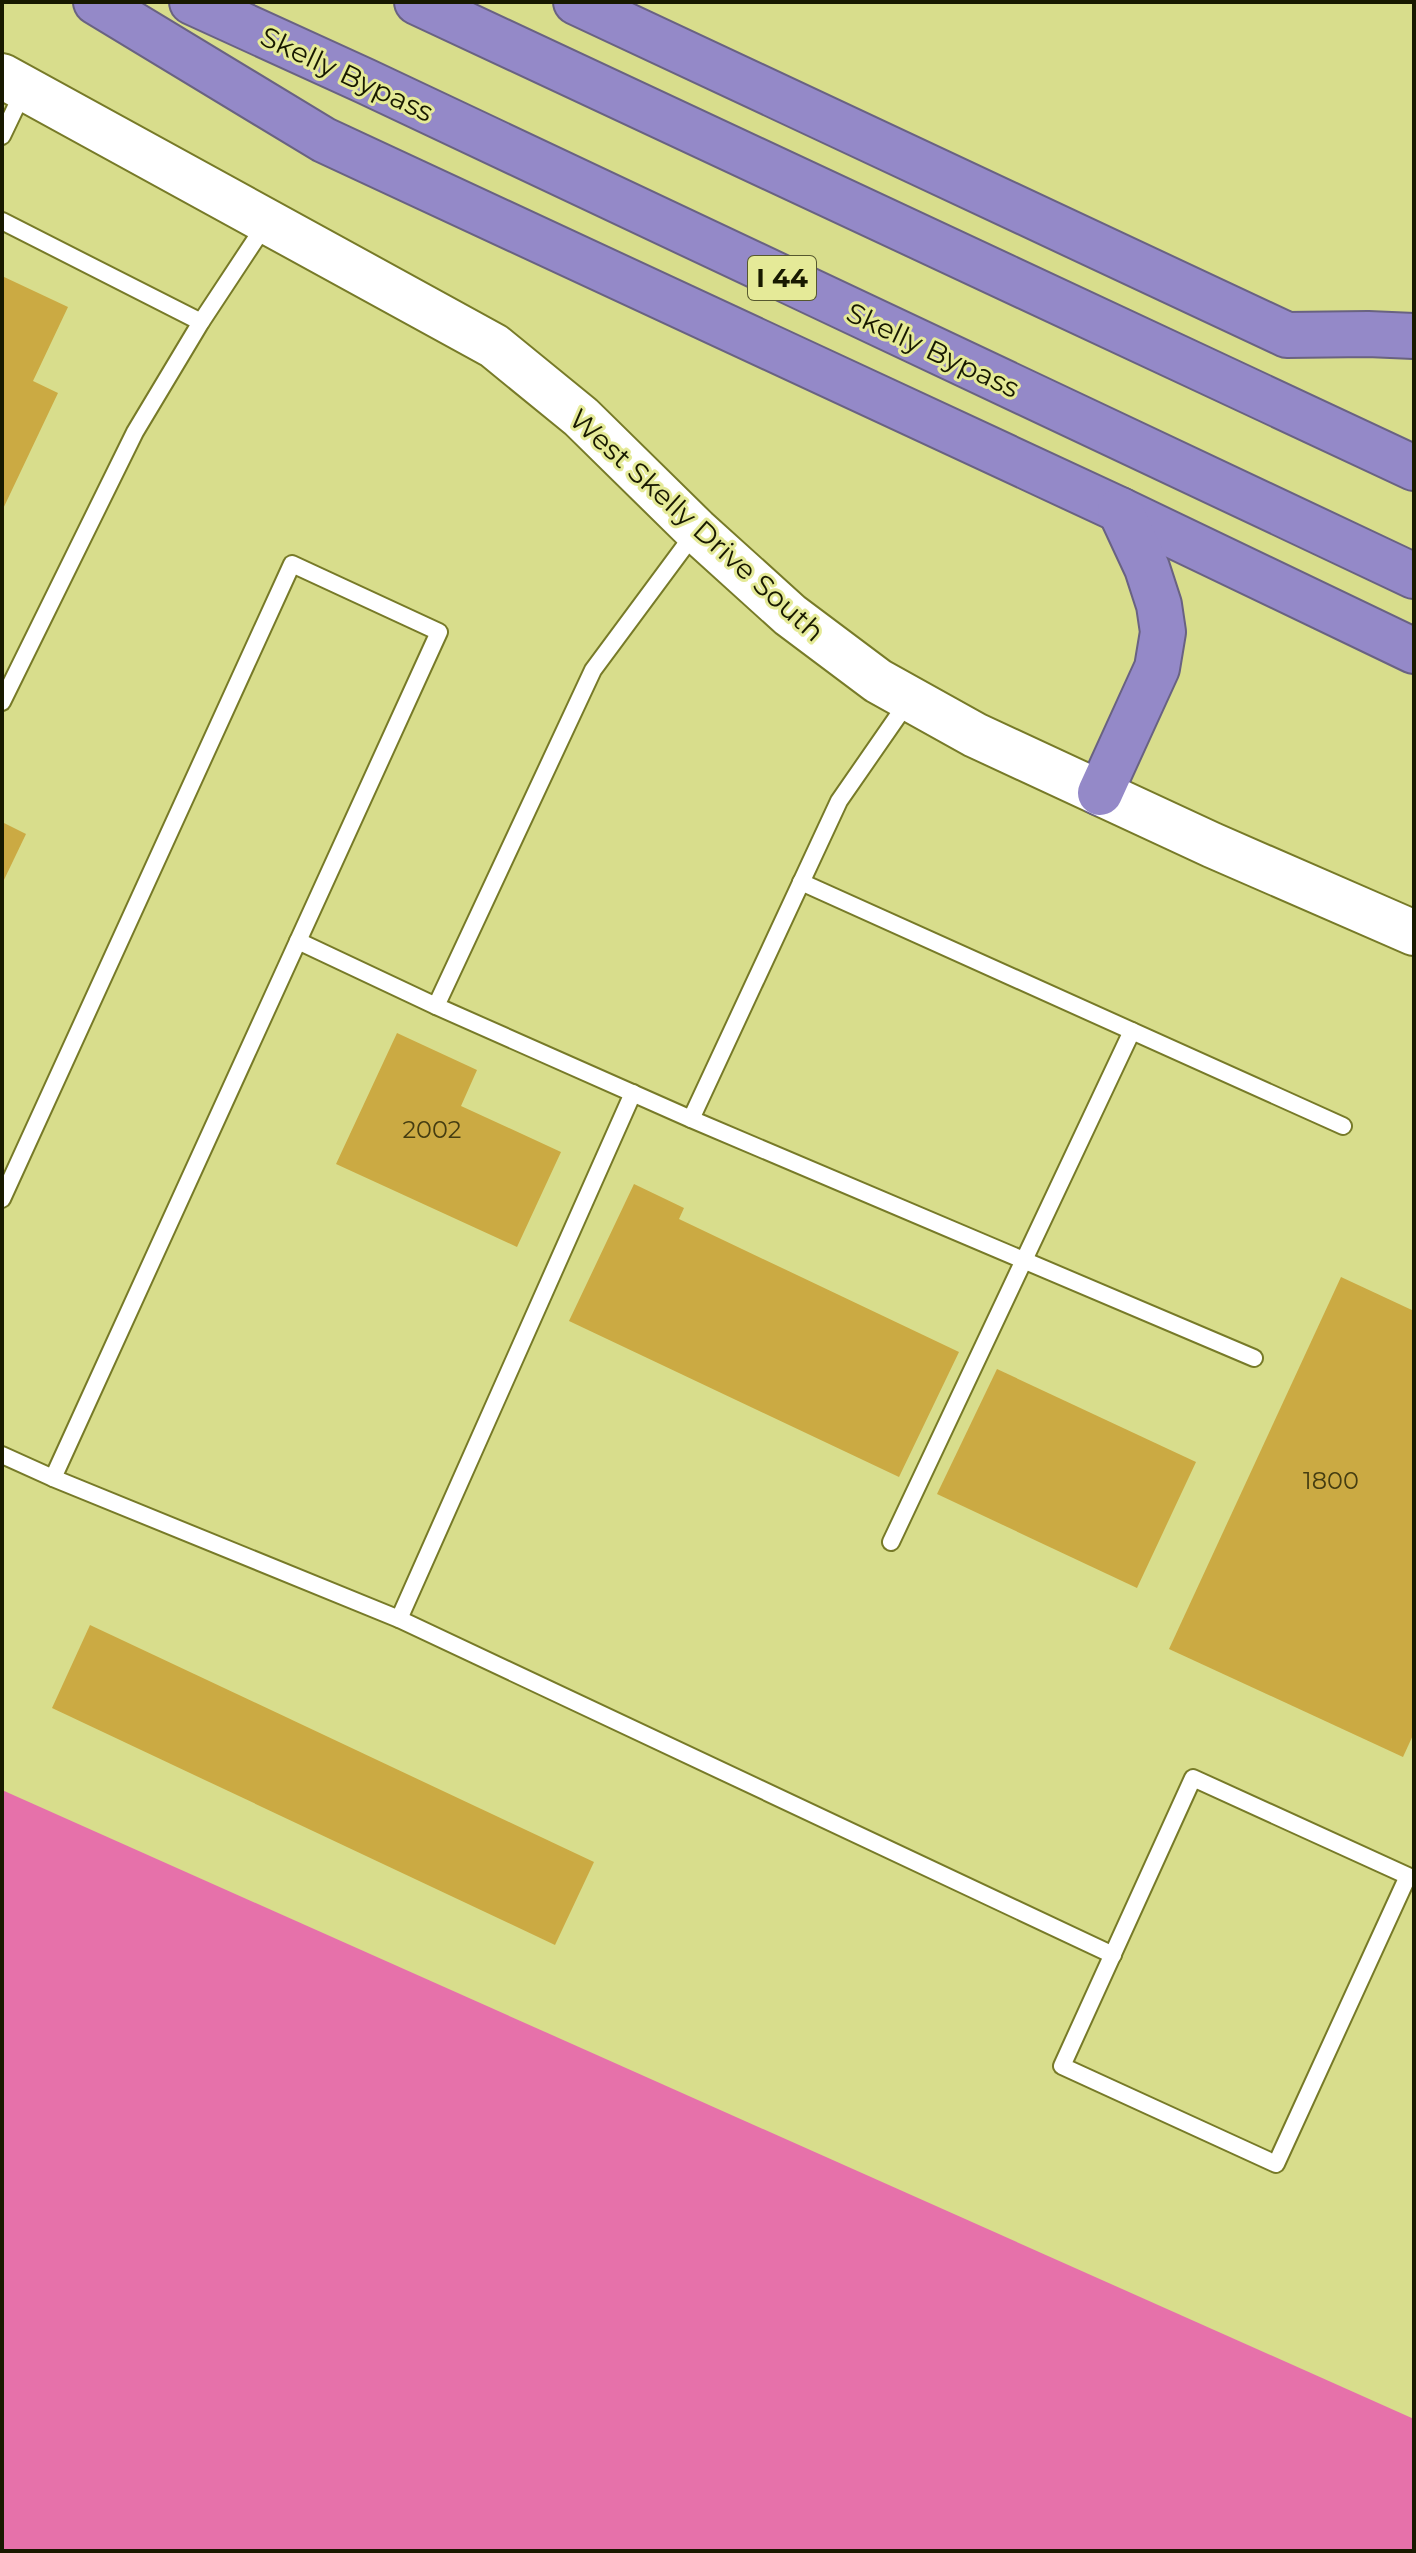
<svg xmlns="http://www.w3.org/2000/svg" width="1416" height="2553" font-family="Montserrat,sans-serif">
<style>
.forest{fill:#e671aa}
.building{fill:#cbaa43}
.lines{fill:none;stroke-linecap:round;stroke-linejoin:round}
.lane-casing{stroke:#777a28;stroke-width:20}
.secondary-casing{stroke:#777a28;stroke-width:48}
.highway-casing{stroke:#696282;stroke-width:48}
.lane{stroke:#fff;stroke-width:16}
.secondary{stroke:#fff;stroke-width:44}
.highway{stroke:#9489c8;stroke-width:44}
.labels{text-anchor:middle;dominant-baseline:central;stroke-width:6;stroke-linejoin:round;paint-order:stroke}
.number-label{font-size:24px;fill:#453d11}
.shield{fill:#e5ea98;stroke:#56582e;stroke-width:2}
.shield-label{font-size:26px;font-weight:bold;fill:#181900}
.street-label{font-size:28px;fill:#181900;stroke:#e5ea98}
</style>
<rect width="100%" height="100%" fill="#d8dd8c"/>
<polygon class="forest" points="2,1790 1414,2419 1414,2551 2,2551"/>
<g class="building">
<polygon points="2,276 68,307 33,381 58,393 2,511"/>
<polygon points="2,822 26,834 2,884"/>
<polygon points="397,1033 477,1070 461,1106 561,1152 517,1247 336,1164"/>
<polygon points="634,1184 684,1208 679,1219 959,1352 899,1477 569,1321"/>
<polygon points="1341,1277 1414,1311 1414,1733 1403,1757 1169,1649"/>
<polygon points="997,1369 1196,1462 1137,1588 937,1494"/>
<polygon points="90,1625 594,1862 555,1945 52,1708"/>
</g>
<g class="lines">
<defs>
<g id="lane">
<polyline points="2,136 24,90"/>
<polyline points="2,221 201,322"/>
<polyline points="696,531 593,670 436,1006 691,1119 1254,1358"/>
<polyline points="2,702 135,432 201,322 267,222"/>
<polyline points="801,882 1343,1126"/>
<polyline points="298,941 436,1006"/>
<polyline points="691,1119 839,801 909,700"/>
<polyline points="2,1199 292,564 439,632 53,1478"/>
<polyline points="2,1455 53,1478 399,1619 1113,1955"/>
<polyline points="891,1542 1132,1031"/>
<polyline points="399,1619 633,1093"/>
<polygon points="1193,1778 1408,1876 1276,2164 1062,2066"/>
</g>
<polyline id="secondary" points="2,76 494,346 581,417 696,530 790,615 878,681 975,735 1212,845 1414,933"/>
<g id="highway">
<polyline points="96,2 324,140 1120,510 1414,651"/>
<polyline points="192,2 365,81 1414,576"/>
<polyline points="417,2 1414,468"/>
<polyline points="576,2 1287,335 1368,334 1414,336"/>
<polyline points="1100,793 1157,668 1163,632 1159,605 1147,568 1120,510"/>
</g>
</defs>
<use href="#lane" class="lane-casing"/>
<use href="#secondary" class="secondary-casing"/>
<use href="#highway" class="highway-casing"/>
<use href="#lane" class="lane"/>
<use href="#secondary" class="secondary"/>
<use href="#highway" class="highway"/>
</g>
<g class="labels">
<g class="number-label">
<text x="432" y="1129">2002</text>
<text x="1331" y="1480">1800</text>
</g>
<rect class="shield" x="748" y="256" width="68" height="44" rx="6"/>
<g class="shield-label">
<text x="782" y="278">I 44</text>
</g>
<g class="street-label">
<text transform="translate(347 74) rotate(25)">Skelly Bypass</text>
<text transform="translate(933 350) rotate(25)">Skelly Bypass</text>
<text transform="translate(697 525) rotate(42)">West Skelly Drive South</text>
</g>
</g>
<rect width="1416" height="2553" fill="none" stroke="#181900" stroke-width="8"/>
</svg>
